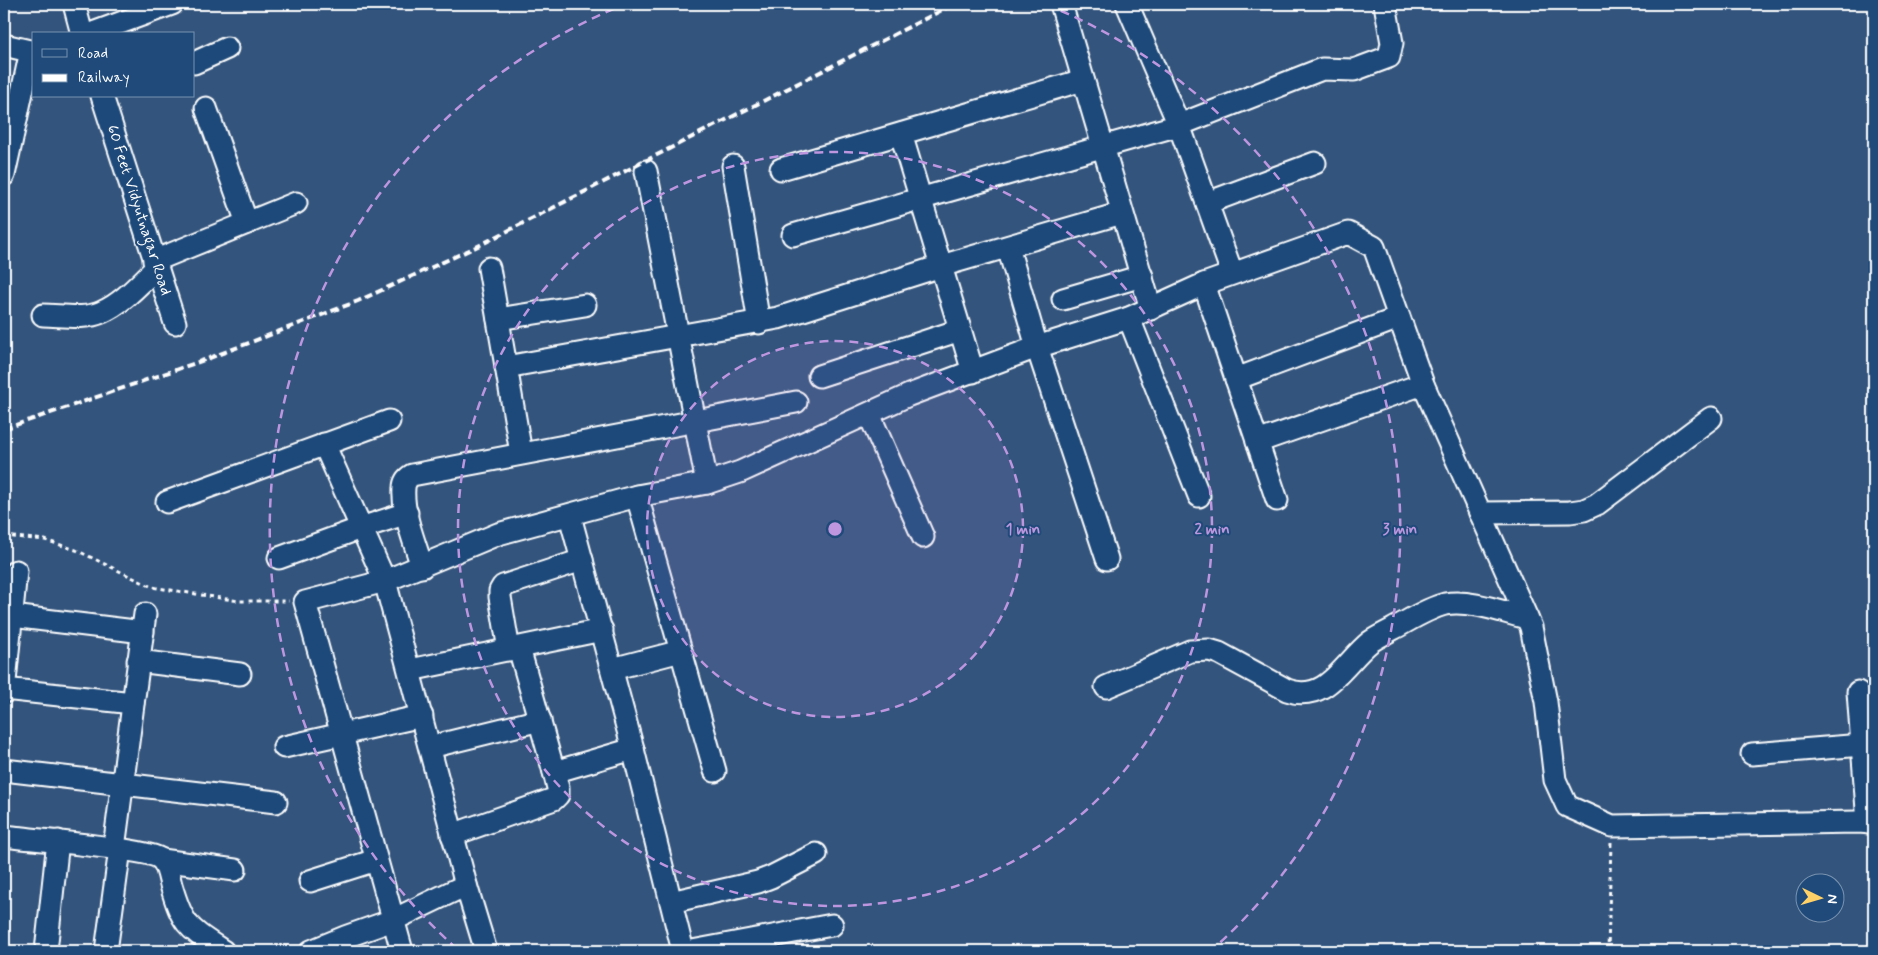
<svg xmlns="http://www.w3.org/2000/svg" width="1878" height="955" font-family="Mynerve,sans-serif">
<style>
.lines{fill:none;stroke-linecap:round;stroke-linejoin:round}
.minor-casing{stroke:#fff;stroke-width:25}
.path{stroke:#fff;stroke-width:3;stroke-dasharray:4 4;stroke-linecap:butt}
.minor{stroke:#1f4a7a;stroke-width:21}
.rail{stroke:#fff;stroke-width:4;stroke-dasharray:8 4;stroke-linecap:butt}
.ring{fill:none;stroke:#bd96df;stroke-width:2.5;stroke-dasharray:9 6}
.labels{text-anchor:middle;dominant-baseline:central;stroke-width:4;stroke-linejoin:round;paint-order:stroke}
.street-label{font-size:16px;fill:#fff;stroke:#1f4a7a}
.centre{fill:#bd96df;stroke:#1f4a7a;stroke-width:2.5}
.ring-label{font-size:15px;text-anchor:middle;font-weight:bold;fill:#bd96df;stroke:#1f4a7a;stroke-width:4;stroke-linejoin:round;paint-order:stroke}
</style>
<rect width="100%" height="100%" fill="#33547d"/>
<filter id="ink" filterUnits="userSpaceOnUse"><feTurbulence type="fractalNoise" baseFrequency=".02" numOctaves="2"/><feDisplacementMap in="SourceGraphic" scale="10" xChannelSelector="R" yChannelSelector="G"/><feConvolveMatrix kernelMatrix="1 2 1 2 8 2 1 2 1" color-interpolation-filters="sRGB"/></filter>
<g filter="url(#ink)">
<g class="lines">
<defs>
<g id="minor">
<polyline points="74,4 82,34"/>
<polyline points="1061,4 1151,309"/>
<polyline points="90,34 172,4"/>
<polyline points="4,45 34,52"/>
<polyline points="194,63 227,48"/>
<polyline points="102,96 175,323"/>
<polyline points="206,108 247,223"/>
<polyline points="901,134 973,372"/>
<polyline points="733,166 759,323"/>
<polyline points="781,169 1083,80"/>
<polyline points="646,171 707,483"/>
<polyline points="4,175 31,51"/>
<polyline points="1207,203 1315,163"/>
<polyline points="793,235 1179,125 1127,4"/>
<polyline points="1008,247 1037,347 1107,559"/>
<polyline points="154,261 296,203"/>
<polyline points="489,268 521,453"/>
<polyline points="1232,273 1179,125 1322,69 1354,70 1389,57 1392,43 1385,4"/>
<polyline points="1204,284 1277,500"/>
<polyline points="1063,299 1142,276"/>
<path d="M43,315c18,0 42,5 59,-3 21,-9 38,-29 55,-45"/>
<polyline points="1129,318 1199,496"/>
<polyline points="498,319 585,305"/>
<polyline points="506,367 778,318 941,266 1122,213"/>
<polyline points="819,376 960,330"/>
<polyline points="1236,379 1399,318"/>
<polyline points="869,414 923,537"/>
<polyline points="1257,442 1423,384"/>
<polyline points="324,444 385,581 305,602 402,951"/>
<polyline points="637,496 715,771"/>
<polyline points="167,502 389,421"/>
<polyline points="1480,513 1570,512 1584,510 1597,504 1711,418"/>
<polyline points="570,516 633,749 683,951"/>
<polyline points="279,558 361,528 407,513"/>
<path d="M422,567c-7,-25 -20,-53 -18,-79 0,-6 3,-10 8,-13l384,-73"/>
<polyline points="12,616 143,632"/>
<polyline points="509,650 500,597 500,591 503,586 582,560"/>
<polyline points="138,661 240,674"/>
<polyline points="612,669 681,651"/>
<polyline points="410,670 602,630"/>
<path d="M1106,687l84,-36 19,-1 10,3 68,37c39,14 57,-27 83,-48 7,-5 16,-9 23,-13 17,-9 33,-20 52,-25 23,-5 58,8 82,14"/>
<polyline points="4,689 133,703"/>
<polyline points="4,692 16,571"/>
<polyline points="1858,692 1868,823"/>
<polyline points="284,747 422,716"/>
<polyline points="430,747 540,720"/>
<polyline points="1752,754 1862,745"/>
<polyline points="4,770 276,802"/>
<polyline points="554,772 633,749"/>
<polyline points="452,835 554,799 558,795 558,788 554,772 519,648"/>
<path d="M4,836c22,3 148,13 158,24 5,5 7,17 9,25 12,41 16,42 52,66"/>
<polyline points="114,848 145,614"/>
<polyline points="162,860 235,870"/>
<polyline points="310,881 376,860"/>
<polyline points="466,885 486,951"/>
<polyline points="671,902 758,882 771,877 816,854"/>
<polyline points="46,951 58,841"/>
<polyline points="106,951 120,849"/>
<polyline points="311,951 345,937 393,920 466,885 385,581 498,534 637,496 707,483 740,472 909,395 1037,347 1129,318 1204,284 1348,233 1374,247 1423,384 1531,627 1546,702 1555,780 1567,806 1612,826 1857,822 1874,823"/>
<polyline points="692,951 832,925"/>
</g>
</defs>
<use href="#minor" class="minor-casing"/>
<g class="path">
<polyline points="4,536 45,540 76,550 152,587 239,601 289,601"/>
<polyline points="1608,951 1611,842"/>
</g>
<use href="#minor" class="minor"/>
<polyline class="rail" points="4,429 207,359 358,301 478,246 954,4"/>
</g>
</g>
<circle cx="835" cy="529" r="188" fill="#bd96df" fill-opacity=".12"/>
<g class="ring">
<circle cx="835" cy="529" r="188"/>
<circle cx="835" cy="529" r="377"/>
<path d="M457 949A565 565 0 0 1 623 5M1047 5A565 565 0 0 1 1213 949"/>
</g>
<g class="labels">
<g class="street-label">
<text transform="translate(139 210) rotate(72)">60 Feet Vidyutnagar Road</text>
</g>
</g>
<circle cx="835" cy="529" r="8" class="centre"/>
<g class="ring-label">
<text x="1023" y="534">1 min</text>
<text x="1212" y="534">2 min</text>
<text x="1400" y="534">3 min</text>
</g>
<rect width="1878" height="955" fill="none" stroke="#1f4a7a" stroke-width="20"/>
<rect x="10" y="10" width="1858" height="935" fill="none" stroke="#fff" stroke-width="2" filter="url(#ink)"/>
<rect x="32" y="32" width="162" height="65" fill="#1f4a7a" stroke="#7992af"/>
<rect x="42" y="49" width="25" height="8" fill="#1f4a7a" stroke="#7992af"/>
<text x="78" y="58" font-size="15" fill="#ffffff">Road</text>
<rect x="42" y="74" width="25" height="8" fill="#ffffff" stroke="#7992af"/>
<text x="78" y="82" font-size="15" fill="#ffffff">Railway</text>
<g transform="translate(1820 898) rotate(95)"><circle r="24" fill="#1f4a7a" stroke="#7992af"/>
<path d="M0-4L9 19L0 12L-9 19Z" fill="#ffd166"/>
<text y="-8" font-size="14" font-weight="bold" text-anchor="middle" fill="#ffffff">N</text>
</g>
</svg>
